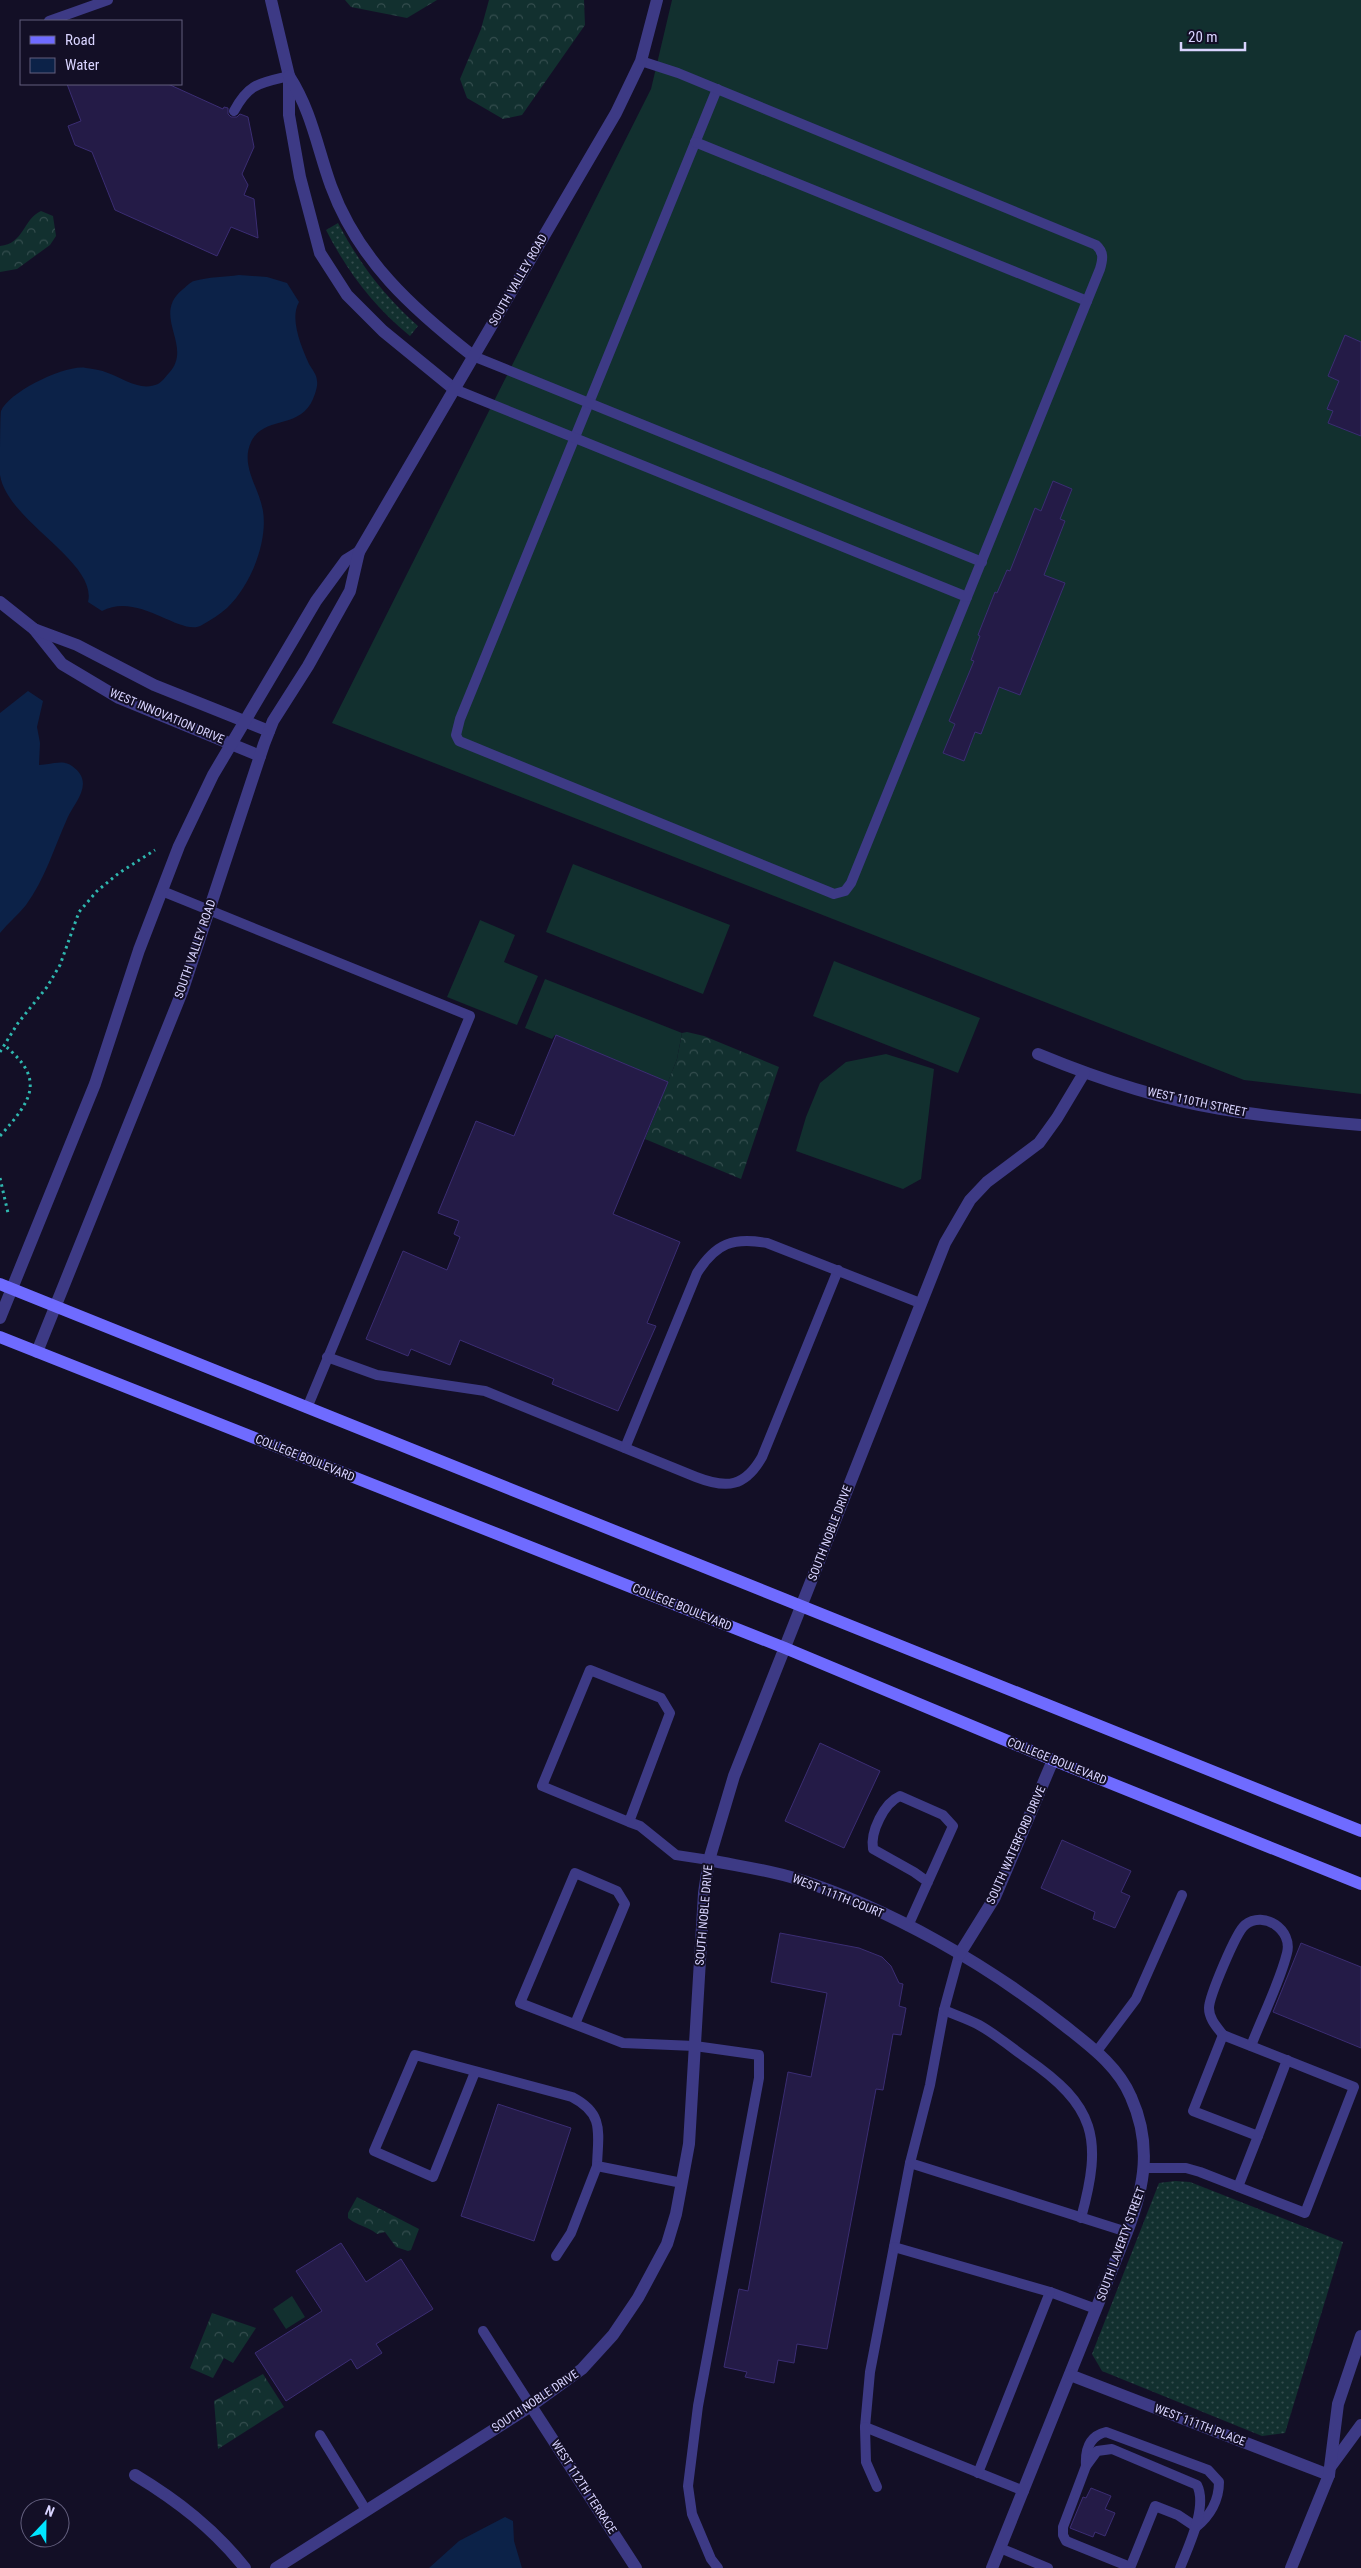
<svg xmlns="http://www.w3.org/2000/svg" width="1361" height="2568" font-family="'Roboto Condensed',sans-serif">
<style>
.grass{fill:url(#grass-dots)}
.forest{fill:url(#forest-crowns)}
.pitch{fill:#12302f}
.water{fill:#0c2248}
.building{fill:#241b47;stroke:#3b2d73}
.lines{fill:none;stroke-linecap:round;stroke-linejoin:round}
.path{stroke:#2fb8b0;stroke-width:3;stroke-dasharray:2.5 4;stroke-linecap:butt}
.service{stroke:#3d3a85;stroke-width:10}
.minor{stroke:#3d3a85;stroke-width:12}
.tertiary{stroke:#3d3a85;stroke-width:12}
.secondary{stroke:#6f6bff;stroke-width:12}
.labels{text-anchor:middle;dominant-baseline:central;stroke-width:4;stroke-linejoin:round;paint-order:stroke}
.street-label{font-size:12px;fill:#d9d4ff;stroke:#130f26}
</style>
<defs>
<pattern id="grass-dots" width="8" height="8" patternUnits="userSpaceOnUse" patternTransform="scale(1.25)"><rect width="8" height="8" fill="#12302f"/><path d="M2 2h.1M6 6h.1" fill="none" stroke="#344d4e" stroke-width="1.8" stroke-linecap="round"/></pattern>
<pattern id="forest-crowns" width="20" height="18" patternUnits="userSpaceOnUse" patternTransform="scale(1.25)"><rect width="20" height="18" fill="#12302f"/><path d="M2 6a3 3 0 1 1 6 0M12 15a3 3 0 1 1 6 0" fill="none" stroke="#344d4e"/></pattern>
</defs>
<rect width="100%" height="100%" fill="#130f26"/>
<g class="grass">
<path d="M338,223c21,40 46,73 80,103l-8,10c-36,-29 -63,-65 -84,-106z"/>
<polygon points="1175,2181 1190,2182 1343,2242 1285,2433 1262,2436 1102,2371 1092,2354 1159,2183"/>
</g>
<g class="forest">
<polygon points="345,0 437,0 407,18 351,7"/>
<polygon points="489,0 584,0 585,25 522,115 503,119 467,98 460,79 481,29"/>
<path d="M41,211l12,5 3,20 -6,9 -33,24 -17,3v-26c24,-2 23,-27 41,-35z"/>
<polygon points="687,1032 704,1036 779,1067 741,1179 645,1139 677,1059 682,1033"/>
<path d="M357,2197l62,32 -8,21 -3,1 -12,-4 -11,-15 -8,2c-10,-8 -19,-8 -29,-16v-5z"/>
<polygon points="212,2313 256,2328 233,2363 224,2358 213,2378 190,2368"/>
<polygon points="263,2374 284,2407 218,2449 214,2401"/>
</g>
<g class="pitch">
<polygon points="672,0 1361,0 1361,1094 1244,1080 332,723 651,89"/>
<polygon points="573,864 730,925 703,994 546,932"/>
<polygon points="480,920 515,935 504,962 538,976 517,1025 447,997"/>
<polygon points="834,961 980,1018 958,1073 813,1016"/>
<polygon points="545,979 682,1033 677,1059 668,1082 555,1035 552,1039 525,1028"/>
<polygon points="886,1054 934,1069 921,1179 903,1189 796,1151 806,1117 820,1083 846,1062"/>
<polygon points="292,2296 305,2317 286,2329 273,2309"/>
</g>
<g class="water">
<path d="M239,275l28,2 20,6 12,19c-10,17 3,46 10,62 3,5 8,11 8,17 1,5 -2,13 -4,18 -13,31 -49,16 -62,43 -11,24 8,45 12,69 5,32 -13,75 -36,97 -7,6 -16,12 -25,17 -20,13 -63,-34 -100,-14l-14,-9c10,-40 -81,-81 -88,-127 0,-8 0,-59 1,-64 8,-19 65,-47 85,-43 7,1 15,2 22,5 15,5 32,19 50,11 4,-2 8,-8 11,-11 25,-27 -18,-57 13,-83 4,-3 8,-8 12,-9 14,-4 31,-4 45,-6z"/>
<path d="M28,691l15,10 -6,26 3,16 -1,22c12,0 23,-6 33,1 24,17 2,36 -5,53 -13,29 -22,60 -41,86 -8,10 -18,18 -26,28v-220z"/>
<polygon points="505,2517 513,2521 514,2541 522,2568 429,2568 459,2541"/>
</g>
<g class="building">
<polygon points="67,84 168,84 223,109 224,107 228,108 228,114 231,117 237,117 240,114 248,117 254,147 242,174 248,185 244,195 254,199 258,238 231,227 217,256 115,210 92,152 75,145 68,126 81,121"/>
<polygon points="1345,335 1361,342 1361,436 1328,423 1333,411 1327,409 1339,381 1328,376"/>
<polygon points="1053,481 1072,489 1060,519 1065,521 1044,575 1065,583 1020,695 999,687 981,734 975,732 964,761 943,753 955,724 949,721 974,661 971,660 980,636 978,635 995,592 997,593 1007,570 1010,571 1035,508 1041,511"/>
<polygon points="556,1035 668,1082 613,1214 680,1242 647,1323 656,1326 618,1411 552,1384 554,1379 460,1340 450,1365 411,1349 408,1356 366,1339 403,1251 447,1270 460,1237 454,1234 459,1221 438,1213 476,1121 514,1136"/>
<polygon points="820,1743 880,1771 844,1848 785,1821"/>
<polygon points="1062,1840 1131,1871 1121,1892 1130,1896 1115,1928 1093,1919 1095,1912 1041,1888"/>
<polygon points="780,1933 859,1948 882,1957 891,1966 899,1983 903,1984 899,2006 906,2008 901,2035 893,2034 883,2090 876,2089 827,2349 797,2344 794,2363 778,2360 774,2383 745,2377 747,2372 724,2367 739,2289 748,2291 788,2072 811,2077 827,1993 771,1982"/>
<polygon points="1301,1943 1361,1967 1361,2048 1273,2012"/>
<polygon points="498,2104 571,2128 534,2241 461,2216"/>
<polygon points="341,2243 366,2282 401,2259 433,2309 376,2344 382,2353 357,2369 351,2359 286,2401 255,2353 322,2311 296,2271"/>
<polygon points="1091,2488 1111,2496 1105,2509 1115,2513 1105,2536 1095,2532 1093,2537 1070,2528 1083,2497 1086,2498"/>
</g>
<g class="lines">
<g class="path">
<polyline points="0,1052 18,1023 47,987 60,965 79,912 97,891 119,873 155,850"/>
<path d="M0,1136c31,-35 47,-56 4,-91"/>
<polyline points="0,1178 8,1213"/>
</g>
<g class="service">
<polyline points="49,21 108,0"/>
<polyline points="717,89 460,719 456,735 459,741 834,894 845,891 851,883 967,597"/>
<path d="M234,111c15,-28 26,-28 55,-35"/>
<polyline points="695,142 1087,301"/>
<polyline points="473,356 982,562"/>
<path d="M454,389l513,208 133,-328c3,-10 4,-17 -4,-24l-418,-172 -37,-12"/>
<polyline points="162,891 470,1016 307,1408"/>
<path d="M327,1357l50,18 108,16 211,86c31,12 49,10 66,-20l76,-187"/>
<path d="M625,1448l72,-175c19,-30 36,-36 70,-30l153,60"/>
<polyline points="629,1822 670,1713 661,1698 590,1670 542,1786 629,1822 640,1826 676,1855 709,1860"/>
<path d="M908,1926l45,-100 -10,-11 -43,-19c-16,7 -30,36 -27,53l41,23 14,10"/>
<polyline points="959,1955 944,2010 930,2085 910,2163 870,2372 865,2427 1024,2491"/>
<path d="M944,2010c11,5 24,9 35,15 16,9 32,22 47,33 70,48 77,80 55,160"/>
<polyline points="575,2024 625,1904 617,1891 575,1873 520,2003 623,2043 695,2046 759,2055 759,2078 698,2406 688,2486 692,2514 711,2559 718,2568"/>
<path d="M1223,2035c-6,-8 -14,-16 -14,-27 0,-11 27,-76 36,-83 19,-15 48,5 42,28 -7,29 -25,64 -36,93"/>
<polyline points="1097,2051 1136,1999 1182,1895"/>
<path d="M475,2072l-42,105 -59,-26 41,-96 157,42c33,17 26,36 25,69l85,17"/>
<polyline points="1258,2136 1287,2060"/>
<polyline points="910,2163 1127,2232"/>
<polyline points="1145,2168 1186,2168 1200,2172 1305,2213 1354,2087 1223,2035 1193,2111 1258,2136 1238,2187"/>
<polyline points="894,2247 1050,2292 1096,2309"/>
<polyline points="556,2256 571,2233 597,2166"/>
<polyline points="483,2331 531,2406"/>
<polyline points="865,2427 866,2462 877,2487"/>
<polyline points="320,2435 366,2510"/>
<path d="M1086,2466c-1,-16 3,-30 20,-34l102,38 11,12c0,18 -9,34 -23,45l-18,-12 -23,-9 -25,62"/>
<polyline points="978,2473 1050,2292"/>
<polyline points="1000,2548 1048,2568"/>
<path d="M1130,2567l-64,-26 -3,-6v-8l23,-61 11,-15 15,-2 85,36c11,22 -9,62 -17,83"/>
</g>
<g class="minor">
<polyline points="271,0 289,76 289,115 300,177 320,253 347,295 383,331 454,389"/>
<path d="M289,76c23,36 28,71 42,110 27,74 82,123 142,170"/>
<polyline points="0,602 34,629 62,664 119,698 260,756"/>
<polyline points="34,629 77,645 154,685 269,731"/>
<path d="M1038,1054c58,24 120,45 183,55 46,8 93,12 140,16"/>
<polyline points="0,1318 95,1084 139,950 179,846 213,775 316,601 346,560 359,552"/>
<polyline points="37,1352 182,992 264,744 273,721 308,666 350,591 359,552 616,113 641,61 657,0"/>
<path d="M709,1860c29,6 60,10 88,19 94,30 191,86 268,147 25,20 53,40 66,71 21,47 14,89 -4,135l-135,336"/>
<polyline points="959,1955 995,1897 1053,1760"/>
<polyline points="1070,2375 1329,2475"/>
<polyline points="531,2406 636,2568"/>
<path d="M135,2475c43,26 79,54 110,93"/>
<polyline points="276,2568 531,2406 582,2369 613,2335 638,2298 667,2244 676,2214 689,2144 704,1893 709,1860 734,1776 945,1243 970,1200 987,1182 1039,1143 1057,1118 1084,1073"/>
</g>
<g class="tertiary">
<polyline points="1331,2466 1361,2425"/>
<polyline points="1291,2568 1329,2475 1338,2404 1361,2336"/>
</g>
<g class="secondary">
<polyline points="0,1284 1361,1831"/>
<polyline points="0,1337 785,1648 1053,1760 1361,1884"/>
</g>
</g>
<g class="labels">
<g class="street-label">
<text transform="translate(518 280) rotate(-60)">SOUTH VALLEY ROAD</text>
<text transform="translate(167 716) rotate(23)">WEST INNOVATION DRIVE</text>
<text transform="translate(195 949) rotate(-71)">SOUTH VALLEY ROAD</text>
<text transform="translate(1197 1102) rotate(12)">WEST 110TH STREET</text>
<text transform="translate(305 1458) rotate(22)">COLLEGE BOULEVARD</text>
<text transform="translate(830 1533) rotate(-69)">SOUTH NOBLE DRIVE</text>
<text transform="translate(682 1607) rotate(22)">COLLEGE BOULEVARD</text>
<text transform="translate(1057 1761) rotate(22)">COLLEGE BOULEVARD</text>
<text transform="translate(1016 1845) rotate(-66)">SOUTH WATERFORD DRIVE</text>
<text transform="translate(838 1896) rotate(22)">WEST 111TH COURT</text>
<text transform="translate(704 1915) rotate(-85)">SOUTH NOBLE DRIVE</text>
<text transform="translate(1121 2244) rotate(-70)">SOUTH LAVERTY STREET</text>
<text transform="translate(535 2401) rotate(-34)">SOUTH NOBLE DRIVE</text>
<text transform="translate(1200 2425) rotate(21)">WEST 111TH PLACE</text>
<text transform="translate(584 2487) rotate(57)">WEST 112TH TERRACE</text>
</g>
</g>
<rect x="20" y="20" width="162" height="65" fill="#130f26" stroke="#625e7d"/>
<rect x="30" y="36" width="25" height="8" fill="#6f6bff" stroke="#625e7d"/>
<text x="65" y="45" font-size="15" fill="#d9d4ff">Road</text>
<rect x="30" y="58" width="25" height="15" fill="#0c2248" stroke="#625e7d"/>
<text x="65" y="70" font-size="15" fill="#d9d4ff">Water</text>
<g transform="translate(45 2523) rotate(22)"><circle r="24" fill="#130f26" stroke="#625e7d"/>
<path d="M0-4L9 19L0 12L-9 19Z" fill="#00e5ff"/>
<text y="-8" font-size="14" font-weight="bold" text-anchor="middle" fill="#d9d4ff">N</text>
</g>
<path d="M1181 42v8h64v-8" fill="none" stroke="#d9d4ff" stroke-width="2.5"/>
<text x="1188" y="42" font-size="15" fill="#d9d4ff" stroke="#130f26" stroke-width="4" paint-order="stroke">20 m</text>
</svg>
